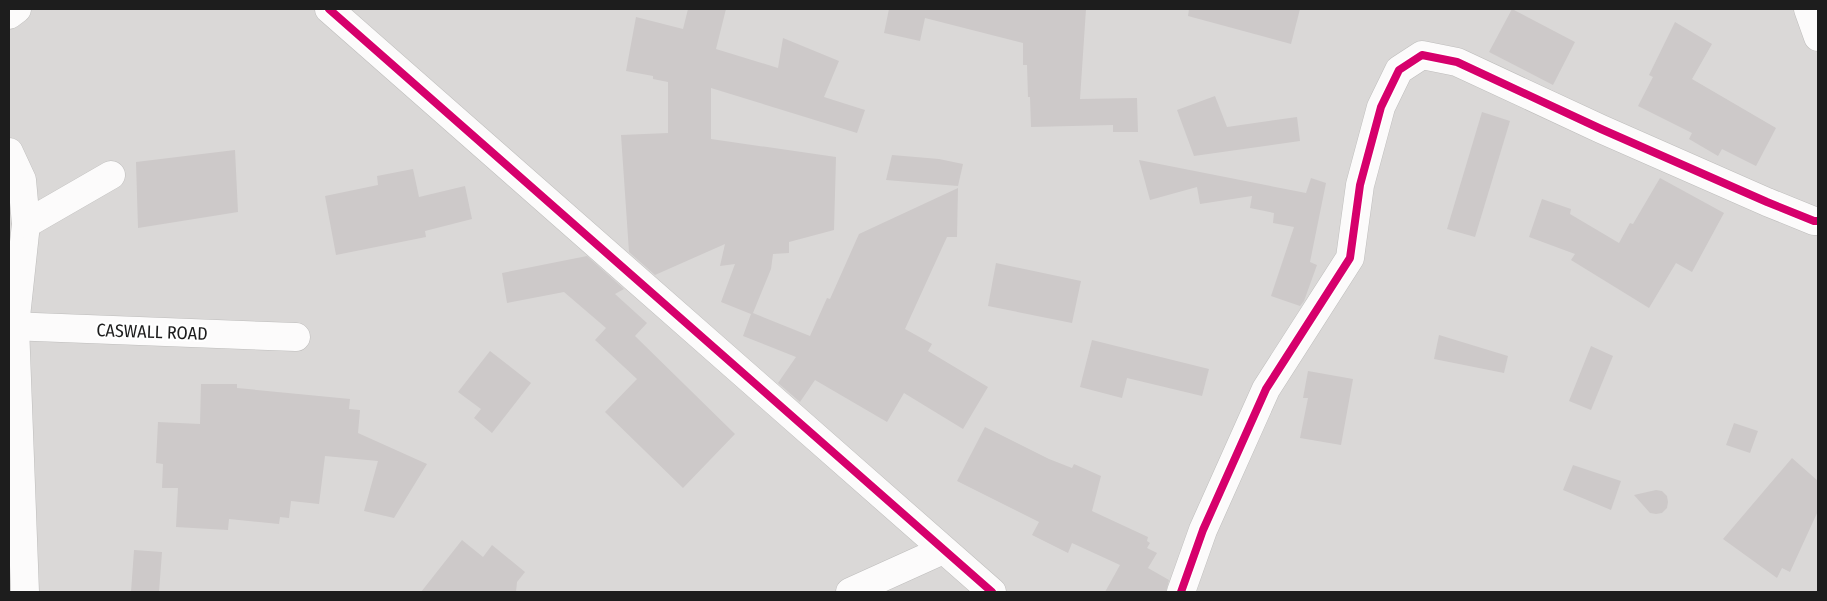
<svg xmlns="http://www.w3.org/2000/svg" width="1827" height="601" font-family="'Fira Sans Condensed',sans-serif">
<style>
.residential{fill:#dad8d7}
.building{fill:#cdc9c9}
.lines{fill:none;stroke-linecap:round;stroke-linejoin:round}
.street-casing{stroke:#bebdbc;stroke-width:29}
.street{stroke:#fcfbfb;stroke-width:28}
.cycleway-casing{stroke:#fff;stroke-width:11}
.cycleway{stroke:#d6006c;stroke-width:8}
.labels{text-anchor:middle;dominant-baseline:central;stroke-width:4.5;stroke-linejoin:round;paint-order:stroke}
.street-label{font-size:18px;fill:#1d1d1d;stroke:#fff}
</style>
<rect width="100%" height="100%" fill="#ebe7e6"/>
<rect class="residential" x="9" y="9" width="1809" height="583"/>
<g class="building">
<polygon points="688,9 726,9 716,49 778,68 783,38 839,61 824,97 865,110 857,133 711,88 711,139 836,157 834,230 789,242 789,253 773,254 771,269 753,313 810,336 827,298 830,299 859,234 958,188 957,237 947,237 905,329 932,344 928,351 988,387 963,429 904,393 887,422 815,380 800,402 778,383 796,357 743,336 751,314 721,302 735,264 720,266 725,244 655,275 629,252 621,135 668,133 668,82 653,79 653,76 626,71 636,17 683,29"/>
<polygon points="889,9 1086,9 1080,99 1137,98 1138,132 1113,132 1113,125 1031,127 1030,97 1028,97 1027,65 1023,65 1023,43 925,18 920,41 884,33"/>
<polygon points="1189,9 1300,9 1291,44 1188,16"/>
<polygon points="1512,9 1575,42 1553,85 1489,52"/>
<polygon points="1675,22 1712,44 1692,79 1776,128 1756,166 1722,149 1718,156 1689,139 1692,133 1638,106 1653,77 1649,75"/>
<polygon points="1215,96 1227,127 1297,117 1300,141 1194,156 1177,110"/>
<polygon points="1482,112 1510,121 1475,237 1447,229"/>
<polygon points="235,150 238,212 138,228 136,162"/>
<polygon points="892,155 939,159 963,164 958,186 886,180"/>
<polygon points="1139,160 1306,193 1311,178 1326,183 1310,262 1317,265 1304,301 1300,306 1271,296 1294,227 1273,223 1274,213 1250,208 1252,196 1200,204 1197,187 1150,200"/>
<polygon points="413,169 419,197 465,186 472,219 425,231 426,237 336,255 325,196 378,185 377,176"/>
<polygon points="1660,178 1724,213 1692,272 1676,263 1649,308 1571,260 1575,254 1529,237 1542,199 1571,209 1570,214 1619,243 1630,223 1633,224"/>
<polygon points="587,256 624,289 615,294 647,323 635,336 735,434 683,488 605,412 637,379 595,340 606,328 564,292 507,303 502,273"/>
<polygon points="996,263 1081,281 1072,323 988,306"/>
<polygon points="1439,335 1508,356 1504,373 1434,359"/>
<polygon points="1092,340 1209,369 1202,396 1127,378 1122,398 1080,387"/>
<polygon points="1591,346 1613,356 1591,410 1569,401"/>
<polygon points="490,351 531,383 492,433 474,418 481,409 458,392"/>
<polygon points="1308,371 1353,379 1341,445 1300,438 1308,398 1303,398"/>
<polygon points="201,384 237,384 237,388 350,399 349,409 360,410 358,433 427,464 394,518 364,511 378,461 325,456 319,504 291,501 289,518 280,517 279,524 229,519 228,530 176,527 178,488 162,488 163,464 156,463 158,422 200,424"/>
<polygon points="1734,423 1758,431 1750,453 1726,445"/>
<polygon points="985,427 1049,459 1072,468 1074,464 1101,476 1092,511 1148,537 1147,541 1150,543 1147,548 1157,553 1148,568 1169,580 1166,592 1105,592 1120,565 1072,543 1068,553 1032,535 1039,522 957,481"/>
<polygon points="1792,458 1818,481 1818,511 1790,572 1782,568 1777,578 1723,539"/>
<polygon points="1573,465 1621,481 1611,510 1563,490"/>
<polygon points="1656,490 1662,491 1667,496 1668,502 1667,508 1662,513 1656,514 1650,513 1634,495"/>
<polygon points="462,540 483,557 492,545 525,572 517,582 516,592 421,592"/>
<polygon points="134,550 162,552 159,592 131,592"/>
</g>
<g class="lines">
<defs>
<g id="street">
<polyline points="329,9 992,592"/>
<polyline points="1808,9 1818,37"/>
<polyline points="9,15 17,9"/>
<polyline points="9,152 22,180 26,224 15,326 25,592"/>
<polyline points="26,224 111,175"/>
<polyline points="9,326 296,337"/>
<polyline points="850,592 943,550"/>
<polyline points="1181,592 1203,530 1266,389 1350,258 1360,185 1381,107 1399,70 1422,55 1457,62 1601,129 1767,202 1814,221 1818,221"/>
</g>
</defs>
<use href="#street" class="street-casing"/>
<use href="#street" class="street"/>
<defs>
<g id="cycleway">
<polyline points="329,9 992,592"/>
<polyline points="1181,592 1203,530 1266,389 1350,258 1360,185 1381,107 1399,70 1422,55 1457,62 1601,129 1767,202 1814,221 1818,221"/>
</g>
</defs>
<use href="#cycleway" class="cycleway-casing"/>
<use href="#cycleway" class="cycleway"/>
</g>
<g class="labels">
<g class="street-label">
<text transform="translate(152 332) rotate(2)">CASWALL ROAD</text>
</g>
</g>
<rect width="1827" height="601" fill="none" stroke="#1d1d1d" stroke-width="20"/>
</svg>
